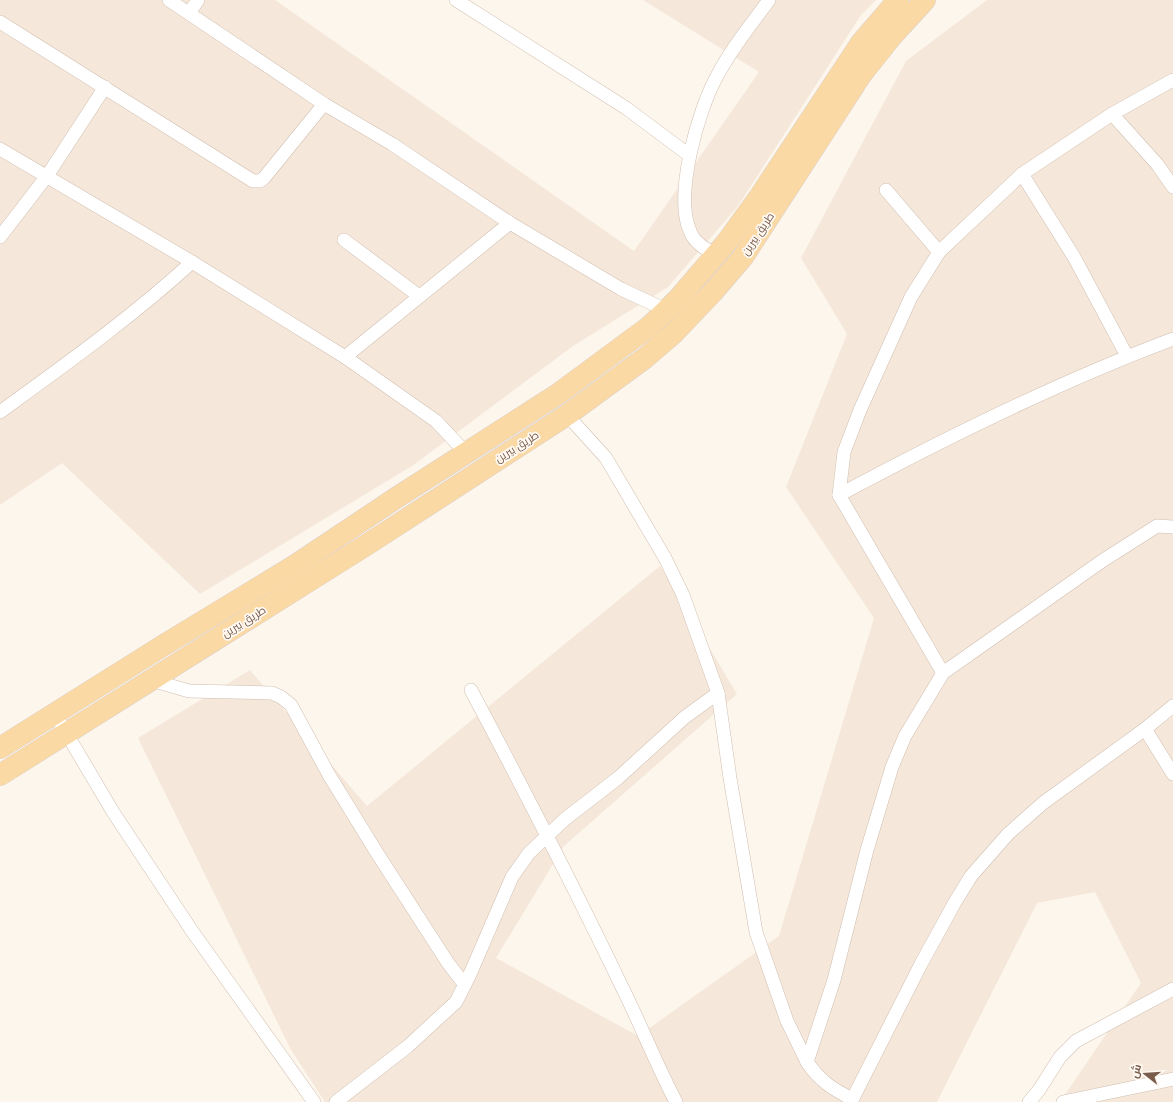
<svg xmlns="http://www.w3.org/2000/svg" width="1173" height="1102" font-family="'Nunito Sans',Cairo,sans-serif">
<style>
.residential{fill:#f5e8da}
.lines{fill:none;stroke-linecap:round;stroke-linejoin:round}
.minor-casing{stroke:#d1beb0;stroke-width:14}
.primary-casing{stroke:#dad1cd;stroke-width:22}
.minor{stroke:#fff;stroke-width:13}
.primary{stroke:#fbd9a5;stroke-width:21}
.labels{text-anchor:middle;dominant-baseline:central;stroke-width:3.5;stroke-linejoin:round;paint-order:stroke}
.street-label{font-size:11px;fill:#7a5c4d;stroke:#fffaf3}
</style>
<rect width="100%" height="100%" fill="#fdf6ec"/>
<g class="residential">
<polygon points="0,0 275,0 634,251 759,72 643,0 876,0 861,15 738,206 668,287 573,346 412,466 200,594 62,463 0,505"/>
<polygon points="987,0 1173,0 1173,1102 1060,1102 1141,983 1095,892 1037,903 937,1102 325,1102 291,1050 138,738 250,670 367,806 660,566 737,694 564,846 496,958 638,1036 779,936 874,618 786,487 847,334 801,258 906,61"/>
</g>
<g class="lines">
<defs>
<g id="minor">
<polyline points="169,0 324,104 392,144 510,223 621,289 666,310"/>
<polyline points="456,0 626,108 689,155"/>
<polyline points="189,13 198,0"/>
<polyline points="0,22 253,181 260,181 264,178 324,104"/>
<polyline points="1112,114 1157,164 1173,187"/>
<polyline points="0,149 192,262 345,357 436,421 466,453"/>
<polyline points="1022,174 1074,257 1127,356"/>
<polyline points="886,190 939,252"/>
<polyline points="0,237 47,176 105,87"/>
<polyline points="344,240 419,296"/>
<path d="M717,255c-11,-6 -22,-11 -27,-24 -16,-36 8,-120 26,-153 14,-28 35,-53 53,-78"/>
<polyline points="345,357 510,223"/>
<path d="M0,412c66,-48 132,-95 192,-150"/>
<polyline points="567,415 606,458 665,558 683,595 718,693 730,778 756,932 787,1021 807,1062"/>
<path d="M839,495c108,-58 219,-113 334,-156"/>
<polyline points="943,673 839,495 844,452 860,410 911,297 939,252 1022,174 1112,114 1173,80"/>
<polyline points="151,680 189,691 272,693 281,697 291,705 329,775 377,853 448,963 465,985"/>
<path d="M471,690c52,98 103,197 151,297 19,38 34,77 54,115"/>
<polyline points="55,714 113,812 192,931 314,1102"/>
<polyline points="1145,729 1173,774"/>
<path d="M852,1099c-21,-11 -32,-18 -45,-37l27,-82 33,-130 25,-83 13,-31 38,-63 159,-112 55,-35 16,1"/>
<polyline points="336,1102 407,1047 456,1002 471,972 512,877 529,853 565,819 618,778 685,717 718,693"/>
<polyline points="851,1102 921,964 955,902 971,876 1008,834 1043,803 1145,729 1173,706"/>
<polyline points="1029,1102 1039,1090 1060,1057 1076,1041 1173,989"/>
<polyline points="1063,1102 1173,1079"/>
</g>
<g id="primary">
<polyline points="0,748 164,645 294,566 396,498 558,394 650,326 678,299 726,243 758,199 861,43 898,0"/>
<polyline points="0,775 371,542 567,415 645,358 673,334 712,293 743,257 861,75 892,36 925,0"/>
</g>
</defs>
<use href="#minor" class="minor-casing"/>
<use href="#primary" class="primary-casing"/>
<use href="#minor" class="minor"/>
<use href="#primary" class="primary"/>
</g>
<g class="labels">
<g class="street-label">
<text transform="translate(758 234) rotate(-56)">طريق بيرين</text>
<text transform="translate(517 447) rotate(-32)">طريق بيرين</text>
<text transform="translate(244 622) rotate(-32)">طريق بيرين</text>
</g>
</g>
<g transform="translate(1145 1074) rotate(287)" stroke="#fffaf3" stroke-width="3" paint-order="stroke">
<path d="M0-3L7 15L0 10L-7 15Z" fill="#7a5c4d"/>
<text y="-6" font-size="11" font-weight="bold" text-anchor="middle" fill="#7a5c4d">ش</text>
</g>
</svg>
